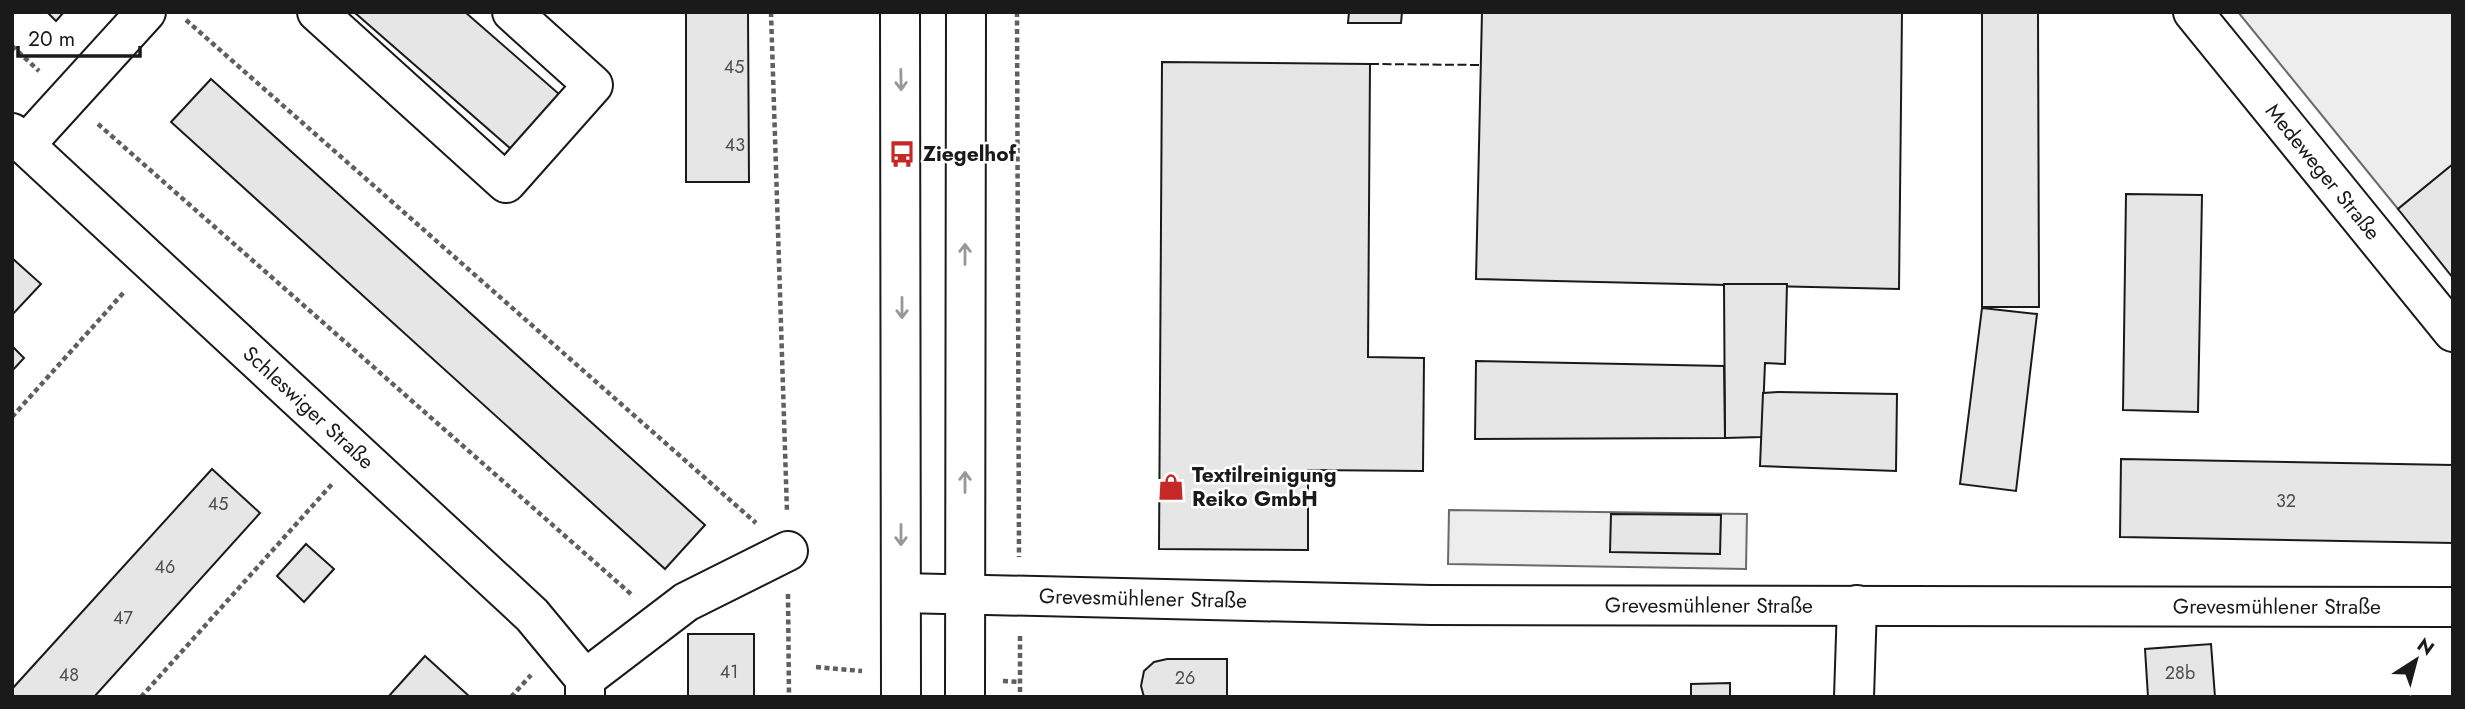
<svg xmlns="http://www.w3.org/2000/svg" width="2465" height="709" font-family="Jost,sans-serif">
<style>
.parking{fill:#ededed;stroke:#6a6a6a;stroke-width:2}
.building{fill:#e6e6e6;stroke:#1a1a1a;stroke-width:2}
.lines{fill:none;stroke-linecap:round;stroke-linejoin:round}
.minor-casing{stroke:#1a1a1a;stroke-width:42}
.path{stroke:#5f5f5f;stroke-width:4.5;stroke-dasharray:5 3.5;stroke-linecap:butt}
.minor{stroke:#fff;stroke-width:38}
.fence{stroke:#1a1a1a;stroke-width:2;stroke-dasharray:9 3.5;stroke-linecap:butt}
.oneway{stroke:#989898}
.labels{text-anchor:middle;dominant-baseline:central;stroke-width:5;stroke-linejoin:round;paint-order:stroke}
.number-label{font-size:18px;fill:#4d4d4d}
.poi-label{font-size:21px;font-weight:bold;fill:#1a1a1a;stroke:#fff;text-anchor:start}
.street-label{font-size:21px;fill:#1a1a1a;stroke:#fff}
</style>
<rect width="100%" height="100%" fill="#fff"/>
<g class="parking">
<polygon points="2238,12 2453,12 2453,164 2398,209"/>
<polygon points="1449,510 1747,514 1746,569 1448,564"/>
</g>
<g class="building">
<polygon points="47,12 64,12 56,21"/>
<polygon points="354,12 465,12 559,94 511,149"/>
<polygon points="686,12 748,12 749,182 686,182"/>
<polygon points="1349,12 1402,12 1401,23 1348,23"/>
<polygon points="1482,12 1902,12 1899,289 1476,279"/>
<polygon points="1982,12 2038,12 2039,307 1982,307"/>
<polygon points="1162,62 1370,64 1368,357 1424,358 1423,471 1308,470 1308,550 1159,549"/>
<polygon points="211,79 705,525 665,569 171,122"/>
<polygon points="2453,164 2453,278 2398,209"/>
<polygon points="2126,194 2202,195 2198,412 2123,410"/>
<polygon points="12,258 41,284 12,315"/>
<polygon points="1724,284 1787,284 1785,364 1765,363 1762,437 1725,438"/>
<polygon points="1982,308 2037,314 2016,491 1960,484"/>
<polygon points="12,346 24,358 12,371"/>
<polygon points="1476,361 1724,366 1725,438 1475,439"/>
<polygon points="1778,392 1897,394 1896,471 1760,466 1763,393"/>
<polygon points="2121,459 2453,465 2453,543 2120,537"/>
<polygon points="212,469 260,513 94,697 12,697 12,689"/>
<polygon points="1611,514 1721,515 1720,554 1610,552"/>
<polygon points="306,544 334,569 304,602 277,576"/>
<rect x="688" y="634" width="66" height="63"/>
<polygon points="2211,644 2215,697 2148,697 2145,649"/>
<polygon points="425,656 470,697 388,697"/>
<polygon points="1167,659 1227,659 1227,697 1144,697 1141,686 1144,671 1154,662"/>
<polygon points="1730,683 1730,697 1691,697 1691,684"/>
</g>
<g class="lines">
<defs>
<g id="minor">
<polyline points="317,12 506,183 593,85 512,12"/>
<polyline points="900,12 901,697"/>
<path id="s1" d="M2193,12l260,320"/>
<path id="s2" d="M12,133l520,482 53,64v18"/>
<polyline points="25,145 146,12"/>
<path id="s3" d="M901,593l530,12 1022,2"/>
<polyline points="585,679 686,602 788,551"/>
<polyline points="965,697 966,12"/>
<polyline points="1854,697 1857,605"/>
</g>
</defs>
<use href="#minor" class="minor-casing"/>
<g class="path">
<polyline points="771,12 787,512"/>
<polyline points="1017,12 1019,557"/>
<polyline points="2452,12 2453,13"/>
<polyline points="186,20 756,523"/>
<polyline points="12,46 39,71"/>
<polyline points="98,124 632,595"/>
<polyline points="12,417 125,291"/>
<polyline points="788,594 789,697"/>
<polyline points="1020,636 1020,697"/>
<polyline points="816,667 862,671"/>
<polyline points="1003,681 1020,682"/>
<polyline points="141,697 333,483"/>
<polyline points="511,697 531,675"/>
</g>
<use href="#minor" class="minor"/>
<polyline class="fence" points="1370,64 1481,65"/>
</g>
<defs><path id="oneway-shaft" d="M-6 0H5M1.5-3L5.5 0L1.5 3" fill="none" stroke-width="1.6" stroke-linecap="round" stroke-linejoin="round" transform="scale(1.75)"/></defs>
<g class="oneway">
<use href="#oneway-shaft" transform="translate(901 80) rotate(89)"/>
<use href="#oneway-shaft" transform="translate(965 254) rotate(-90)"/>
<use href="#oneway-shaft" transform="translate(902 308) rotate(90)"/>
<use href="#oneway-shaft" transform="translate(965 482) rotate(-90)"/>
<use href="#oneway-shaft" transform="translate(901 535) rotate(90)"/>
</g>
<defs>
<symbol id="bus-bare" viewBox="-9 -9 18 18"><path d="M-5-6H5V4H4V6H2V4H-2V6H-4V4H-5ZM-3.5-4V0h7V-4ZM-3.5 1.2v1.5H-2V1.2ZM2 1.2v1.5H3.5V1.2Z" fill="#c62828" stroke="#fff" stroke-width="2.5" paint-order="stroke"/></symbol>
<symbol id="shop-bare" viewBox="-9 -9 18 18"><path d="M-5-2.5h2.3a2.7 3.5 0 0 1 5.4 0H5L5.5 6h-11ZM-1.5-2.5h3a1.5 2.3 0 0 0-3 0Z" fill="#c62828" stroke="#fff" stroke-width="2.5" paint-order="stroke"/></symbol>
</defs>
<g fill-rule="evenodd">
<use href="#bus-bare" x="883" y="135" width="38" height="38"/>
<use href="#shop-bare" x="1152" y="468" width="38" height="38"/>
</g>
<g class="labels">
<g class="number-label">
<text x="734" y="67">45</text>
<text x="735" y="145">43</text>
<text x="2286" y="501">32</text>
<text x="218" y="504">45</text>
<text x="165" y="567">46</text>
<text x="123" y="618">47</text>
<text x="729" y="672">41</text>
<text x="2180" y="673">28b</text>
<text x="69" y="675">48</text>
<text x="1185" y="678">26</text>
</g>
<g class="poi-label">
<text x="923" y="154">Ziegelhof</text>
<text x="1192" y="475">Textilreinigung<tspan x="1192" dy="24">Reiko GmbH</tspan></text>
</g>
<g class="street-label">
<text stroke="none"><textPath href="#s1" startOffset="206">Medeweger Straße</textPath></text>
<text stroke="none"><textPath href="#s2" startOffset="404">Schleswiger Straße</textPath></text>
<text stroke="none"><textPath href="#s3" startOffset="242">Grevesmühlener Straße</textPath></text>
<text stroke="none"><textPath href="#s3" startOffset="808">Grevesmühlener Straße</textPath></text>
<text stroke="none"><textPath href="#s3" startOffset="1376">Grevesmühlener Straße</textPath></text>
</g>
</g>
<rect width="2465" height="709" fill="none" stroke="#1a1a1a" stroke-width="28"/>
<g transform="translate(2416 660) rotate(36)" stroke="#ffffff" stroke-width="5" paint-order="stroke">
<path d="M0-5L12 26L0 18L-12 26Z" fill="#1a1a1a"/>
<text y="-10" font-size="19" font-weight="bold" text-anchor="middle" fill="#1a1a1a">N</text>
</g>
<path d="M18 46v10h122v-10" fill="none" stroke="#1a1a1a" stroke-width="3.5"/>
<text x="28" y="46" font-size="21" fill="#1a1a1a" stroke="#ffffff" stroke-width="5" paint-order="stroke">20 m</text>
</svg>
